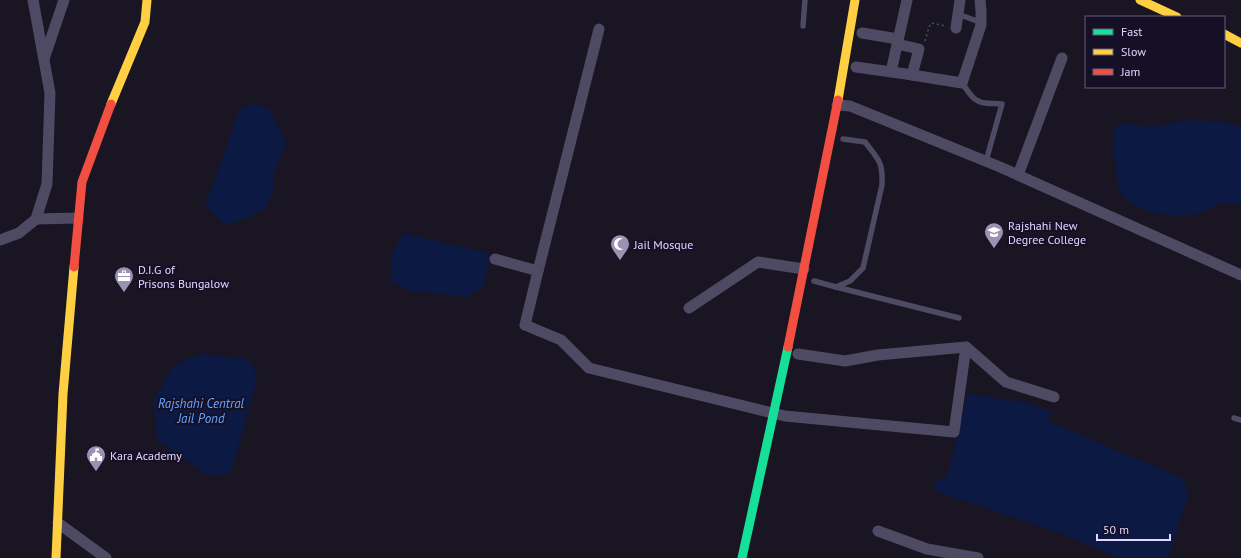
<svg xmlns="http://www.w3.org/2000/svg" width="1241" height="558" font-family="'PT Sans',sans-serif">
<style>
.water{fill:#0b1943}
.lines{fill:none;stroke-linecap:round;stroke-linejoin:round}
.path{stroke:#495363;stroke-width:1.5;stroke-dasharray:2 3;stroke-linecap:butt}
.lane{stroke:#4e4a63;stroke-width:5.5}
.street{stroke:#4e4a63;stroke-width:11}
.fast{stroke:#16e098;stroke-width:9}
.slow{stroke:#ffcf43;stroke-width:9}
.jam{stroke:#f24e42;stroke-width:9}
.labels{text-anchor:middle;dominant-baseline:central;stroke-width:4;stroke-linejoin:round;paint-order:stroke}
.poi-label{font-size:12px;fill:#e0d6ff;stroke:#161027;text-anchor:start}
.water-label{font-size:13px;font-style:italic;fill:#64a5ff;stroke:#161027}
</style>
<rect width="100%" height="100%" fill="#191522"/>
<g class="water">
<polygon points="253,104 269,108 286,143 275,170 273,193 265,208 251,217 225,225 205,206 240,109"/>
<path d="M1189,120l34,2 18,5v77c-8,2 -16,-3 -24,0 -5,2 -9,6 -13,8 -21,8 -70,2 -83,-18 -5,-8 -4,-17 -5,-26 -2,-14 -6,-30 0,-42l7,-3 26,4z"/>
<polygon points="404,233 491,254 483,287 466,297 407,290 391,281 391,255"/>
<polygon points="202,354 247,359 253,367 257,379 231,473 209,476 158,441 153,402 173,367 184,360"/>
<polygon points="968,393 1008,400 1030,403 1052,412 1048,421 1184,479 1188,495 1168,558 1119,558 1057,532 935,491 934,481 947,476"/>
</g>
<g class="lines">
<polyline class="path" points="925,41 929,27 931,23 946,26"/>
<g class="lane">
<polyline points="958,14 982,23"/>
<polyline points="803,26 805,0"/>
<path d="M962,83c7,9 11,19 23,20 6,1 11,0 17,1l-16,57"/>
<path d="M814,281l22,6 14,-6 13,-13 19,-83c1,-23 -3,-25 -17,-43l-22,-3"/>
<polyline points="836,287 959,318"/>
<polyline points="1234,418 1241,420"/>
</g>
<g class="street">
<polyline points="956,28 960,0"/>
<polyline points="862,33 898,39"/>
<polyline points="897,44 919,49 912,75"/>
<polyline points="44,59 64,0"/>
<polyline points="856,67 906,74 962,83 981,25 981,11 980,0"/>
<polyline points="891,72 907,0"/>
<polyline points="837,105 850,106 1000,167 1241,275"/>
<polyline points="1018,175 1062,58"/>
<polyline points="36,219 78,218"/>
<polyline points="0,240 19,233 36,219 47,184 50,93 33,0"/>
<polyline points="495,259 538,271 525,325 561,340 589,368 785,416 954,432 966,347"/>
<polyline points="538,271 599,29"/>
<polyline points="689,308 758,262 804,269"/>
<polyline points="798,354 845,361 878,355 966,347 1006,382 1054,397"/>
<polyline points="58,523 106,558"/>
<polyline points="878,531 927,549 978,558"/>
</g>
<polyline class="fast" points="742,558 788,347"/>
<g class="slow">
<polyline points="1140,0 1177,17"/>
<polyline points="1224,34 1241,43"/>
<polyline points="838,100 855,0"/>
<polyline points="111,104 145,22 147,0"/>
<polyline points="56,558 63,394 74,267"/>
</g>
<g class="jam">
<polyline points="74,267 82,182 111,104"/>
<polyline points="788,347 838,100"/>
</g>
</g>
<defs>
<symbol id="university-pin" viewBox="-11 -11 22 30"><path d="M0 17L-7.5 6A9.5 9.5 0 1 1 7.5 6Z" fill="#9a92b2" stroke="#161027"/><path d="M0-5L7-2L0 1L-7-2ZM-4 1L0 2.5L4 1V4Q0 6-4 4Z" fill="#fff"/></symbol>
<symbol id="mosque-pin" viewBox="-11 -11 22 30"><path d="M0 17L-7.5 6A9.5 9.5 0 1 1 7.5 6Z" fill="#9a92b2" stroke="#161027"/><path d="M3.5-4.9A6 6 0 1 0 3.5 4.9A5 5 0 1 1 3.5-4.9Z" fill="#fff"/></symbol>
<symbol id="office-pin" viewBox="-11 -11 22 30"><path d="M0 17L-7.5 6A9.5 9.5 0 1 1 7.5 6Z" fill="#9a92b2" stroke="#161027"/><path d="M-6-3h4V-5.5h4V-3h4V5H-6ZM-1-4.5V-3h2v-1.5ZM-6 0V1H6V0Z" fill="#fff"/></symbol>
<symbol id="civic-pin" viewBox="-11 -11 22 30"><path d="M0 17L-7.5 6A9.5 9.5 0 1 1 7.5 6Z" fill="#9a92b2" stroke="#161027"/><path d="M-.6-6.5H3V-4.5H.6V-3L4-1V1h2V6H-6V1h2V-1L-.6-3ZM-1.2 2.5V6h2.4V2.5Z" fill="#fff"/></symbol>
</defs>
<g fill-rule="evenodd">
<use href="#university-pin" x="983" y="221" width="22" height="30"/>
<use href="#mosque-pin" x="609" y="233" width="22" height="30"/>
<use href="#office-pin" x="113" y="265" width="22" height="30"/>
<use href="#civic-pin" x="85" y="444" width="22" height="30"/>
</g>
<g class="labels">
<g class="poi-label">
<text x="1008" y="225">Rajshahi New<tspan x="1008" dy="14">Degree College</tspan></text>
<text x="634" y="244">Jail Mosque</text>
<text x="138" y="269">D.I.G of<tspan x="138" dy="14">Prisons Bungalow</tspan></text>
<text x="110" y="455">Kara Academy</text>
</g>
<g class="water-label">
<text x="201" y="403">Rajshahi Central<tspan x="201" dy="15">Jail Pond</tspan></text>
</g>
</g>
<rect x="1085" y="16" width="140" height="72" fill="#161027" stroke="#675f7d"/>
<rect x="1093" y="29" width="20" height="6" fill="#16e098" stroke="#675f7d"/>
<text x="1121" y="36" font-size="12" fill="#e0d6ff">Fast</text>
<rect x="1093" y="49" width="20" height="6" fill="#ffcf43" stroke="#675f7d"/>
<text x="1121" y="56" font-size="12" fill="#e0d6ff">Slow</text>
<rect x="1093" y="69" width="20" height="6" fill="#f24e42" stroke="#675f7d"/>
<text x="1121" y="76" font-size="12" fill="#e0d6ff">Jam</text>
<path d="M1097 534v6h73v-6" fill="none" stroke="#e0d6ff" stroke-width="2"/>
<text x="1103" y="534" font-size="12" fill="#e0d6ff" stroke="#161027" stroke-width="3" paint-order="stroke">50 m</text>
</svg>
